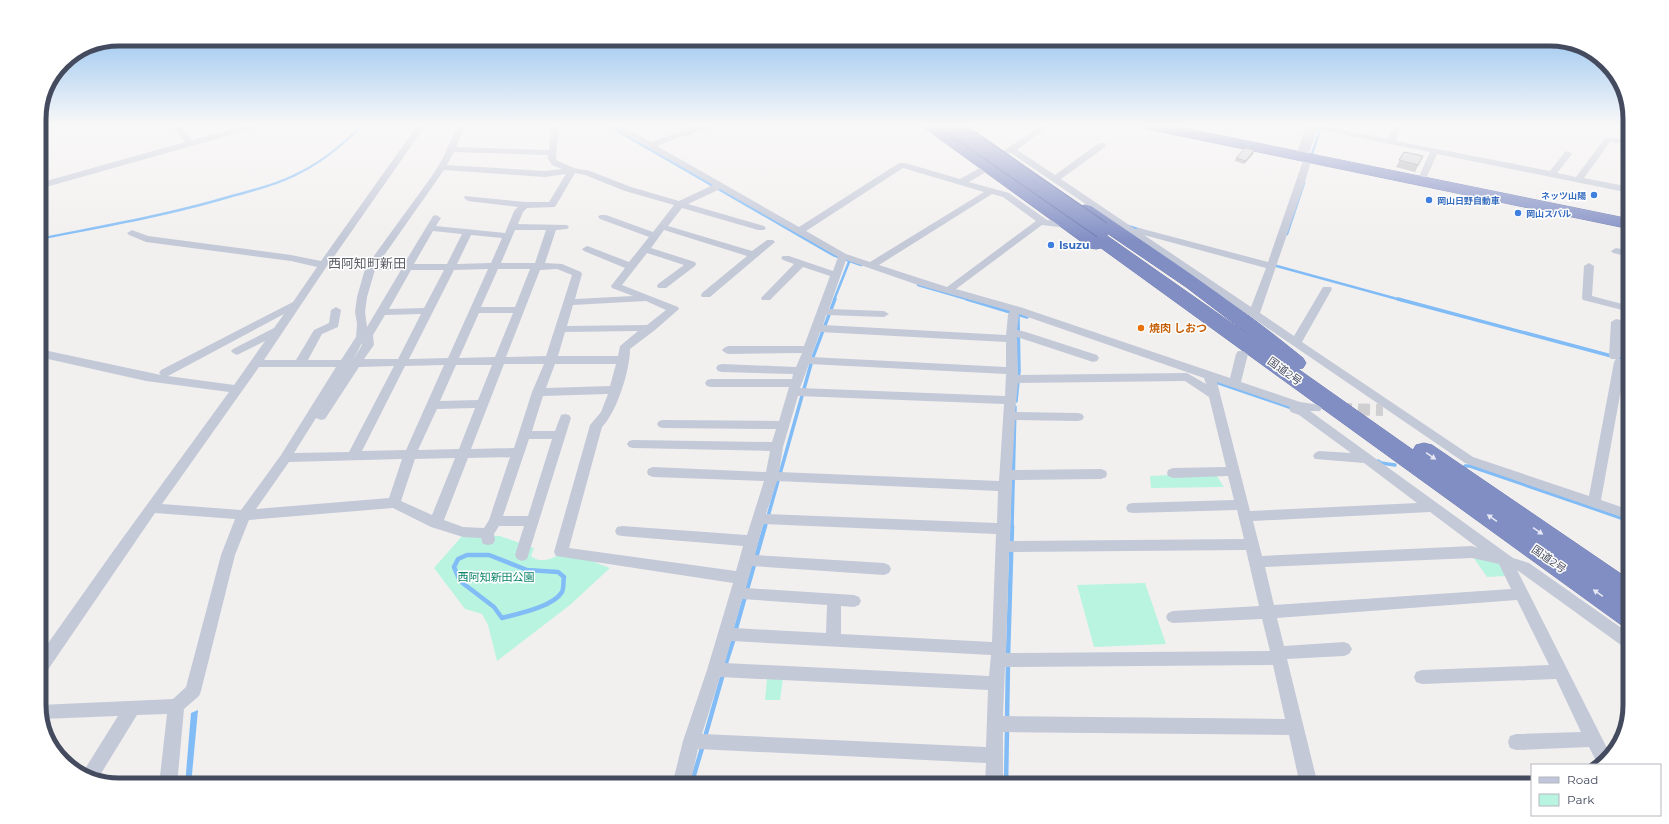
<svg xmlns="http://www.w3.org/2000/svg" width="1669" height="824" font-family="Montserrat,'Noto Sans JP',sans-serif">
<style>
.green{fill:#b9f4e1}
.water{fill:#81bcf6}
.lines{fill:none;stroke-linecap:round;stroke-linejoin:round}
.stream-far2{stroke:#81bcf6;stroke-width:2.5}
.stream-far1{stroke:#81bcf6;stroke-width:3.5}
.stream{stroke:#81bcf6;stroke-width:4.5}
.street-tunnel{stroke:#cfcfd2;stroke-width:12;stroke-dasharray:12 6;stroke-linecap:butt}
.highway-casing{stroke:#6c79af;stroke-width:1}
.street{fill:#c4c9d8;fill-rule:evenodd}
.secondary{fill:#c0c5da;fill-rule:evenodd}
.highway{fill:#818ec4;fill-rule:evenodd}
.highway-bridge-casing{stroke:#6c79af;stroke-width:18;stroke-linecap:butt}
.highway-bridge{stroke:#818ec4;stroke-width:16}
.wall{fill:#b1b2ba}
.shaded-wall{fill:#909197}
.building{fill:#cecfd8;stroke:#909197}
.oneway{fill:#e6e8f3}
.shop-dot{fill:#3f7fe0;stroke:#fff;stroke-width:1.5}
.food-dot{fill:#e8710a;stroke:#fff;stroke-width:1.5}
.labels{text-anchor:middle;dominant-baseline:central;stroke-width:3;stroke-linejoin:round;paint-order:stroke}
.far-shop-label{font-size:9px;font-weight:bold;fill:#366cbe;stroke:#fff;text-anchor:start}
.shop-label{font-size:11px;font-weight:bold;fill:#366cbe;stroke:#fff;text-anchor:start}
.food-label{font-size:11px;font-weight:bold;fill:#c56008;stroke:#fff;text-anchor:start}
.street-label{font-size:11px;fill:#454b5f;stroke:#fff}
.park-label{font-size:11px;fill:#0c836a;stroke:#fff}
.quarter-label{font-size:13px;fill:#5b5c65;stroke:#fff}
.rim{fill:none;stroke:#454b5f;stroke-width:5}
</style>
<rect width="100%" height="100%" fill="#f2f0ef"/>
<g class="green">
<polygon points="1215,473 1224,487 1151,488 1150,476"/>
<path d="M481,535l19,1 34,12 -3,8c9,8 22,3 30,-3l28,7 21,8 -40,37 -73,56 -9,-36 -6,-11 -17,-5 -31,-41 28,-32z"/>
<polygon points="1473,557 1499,563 1507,576 1487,577"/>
<polygon points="1145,583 1166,644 1094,647 1077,585"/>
<polygon points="767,678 783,679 780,700 765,700"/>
</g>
<polygon class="water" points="198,710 191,785 185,785 191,713"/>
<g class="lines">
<g class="stream-far2">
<polyline points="609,126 833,255 861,265"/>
<polyline points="684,135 710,126"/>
<polyline points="1312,154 1320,130"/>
<polyline points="1128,226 1141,230"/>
<polyline points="1287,234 1304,183"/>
<path d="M39,239c65,-13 130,-24 193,-43 21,-6 41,-10 61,-20 26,-12 48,-29 68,-50"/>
<polyline points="1273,265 1401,300"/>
<polyline points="918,285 970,300"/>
<polyline points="834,300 849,262"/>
</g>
<g class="stream-far1">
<polyline points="967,299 1027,317"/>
<polyline points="1398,299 1630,361"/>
<polyline points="1213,381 1292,408"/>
<polyline points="1016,401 1019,371 1018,317"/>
<polyline points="1378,461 1381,463 1395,465"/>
<polyline points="1465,466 1470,466 1630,521"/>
<polyline points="765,527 813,357 835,299"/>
<polyline points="1012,527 1015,407"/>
</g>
<g class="stream">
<path d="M467,555h22l38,15 31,2 6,5c-1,5 0,11 -2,15 -9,15 -45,22 -60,26l-8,-11 -34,-26 -6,-14 4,-8z"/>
<polyline points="735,632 765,526"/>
<polyline points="1008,657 1012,526"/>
<polyline points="725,666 734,638"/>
<polyline points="1007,721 1008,663"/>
<polyline points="705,737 723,674"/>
<polyline points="691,785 703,745"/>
<polyline points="1006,785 1007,729"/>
</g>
<polyline class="street-tunnel" points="1340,409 1383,410"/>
<defs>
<g id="highway">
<path d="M924,126h17l141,100 5,-1 6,1 160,112 -67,-51 -107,-73 -2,-4 2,-4 6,-1 6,1c72,49 145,97 212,152l3,5 -3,5 -5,1 115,81 3,-5 8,-2 8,2 198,135v48l-10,-4 -519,-376 -5,1 -6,-1 -164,-119z"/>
<polygon points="1145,126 1174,126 1630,219 1630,229 1152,130 1147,129"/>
</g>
</defs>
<use href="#highway" class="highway-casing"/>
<g class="street">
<polygon points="45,126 58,126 39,132 39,128"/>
<polygon points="173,126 181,126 192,140 243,126 256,126 255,128 39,189 39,183 185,142"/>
<path d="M417,126h8l-92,132 35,6 64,-88 11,-18 14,-32h8l-9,21 93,3 2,-24h8l-3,33 2,2 16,7 16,3 41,16 48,14 34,-16 -101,-59h10l29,16 45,-16h12l-51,20 142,81 100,-64h6l55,16 25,-14h6l1,2 -1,2 -22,13 40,11 38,27 12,1 5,3 -5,3 -17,-2 -86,64 64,18 210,71 6,-24 2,-3h8l2,3 -7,28 59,20 20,3 2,3 -2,3h-10l203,147 16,5 101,71v16l-5,-2 -108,-78 93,184 -10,11h-2l-9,-18 -73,3 -6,-2 -2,-6 2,-6 6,-2 65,-2 -25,-53 -134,5 -6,-2 -2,-5 2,-5 6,-2 127,-5 -32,-65 -240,18 7,28 60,-4 5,2 3,5 -3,5 -5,2 -57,3 31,126h-18l-11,-50 -286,-3v53h-18l1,-22 -288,-14 -8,36h-18l11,-44 24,-71 26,-87 -177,-27 -2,-4 36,-127 11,-13 7,-18 -65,2 -11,35h23l6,-16 4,-1 4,1 2,3 -44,141 -5,2 -5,-2 -2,-4 9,-29h-25l-5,8 1,6 -2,4 -5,1 -5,-1 -2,-6 -18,-1 -32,-10 -38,-19 -144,12 -14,35 -34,136 -2,5 -15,13 -7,76h-18l8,-71 -30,1 -40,65 -15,-5 1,-3 35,-56 -76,3 -3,-14 134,-6 13,-12 35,-132 14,-36 -80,-6 -110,161 -6,2v-20l75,-106 115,-158 -83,-11 -107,-24v-8l122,26 -2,-2 2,-3 132,-68 24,-35 -26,-6 -145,-19 -17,-7 -2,-2 5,-3 16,6 143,19 30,6zM454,152l94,3v4l4,6 10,4 -17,2 -98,-6zM903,168l81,24 -114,70 -24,-8 -40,-23zM444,170l101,7 21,-3 -17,28h-24l-60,-6 -1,2 4,3 50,6 -4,4 -9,22 -69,-7 5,-8 -5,-3 -3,1 -29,48h-26zM575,173l10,2 40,16 49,14 -21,27 -47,-17h-6l-2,2 2,2 49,18 -20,25 -39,-15 -3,-1 -5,3 2,2 41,17 -14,18 1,2 21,8 -58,3 7,-25 -1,-2 -19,-8 -17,-1 11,-33 11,-1 2,-2 -2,-2 -49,-1 5,-12 4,-4 28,-1zM720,189l118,68 -5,14 -44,-15h-6l-2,2 2,2 11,4 -33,34 1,2h8l33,-33 27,9 -26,70h-76l-4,2 -2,2 2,2 4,2 74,-1 -6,14 -74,-3 -4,1 -2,3 2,3 4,1 71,2 -1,5h-81l-4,1 -2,3 2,3 4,1h78l-10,34 -116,-1 -4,1 -2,3 2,3 4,1 113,1 -4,13 -139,-2 -4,1 -2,3 2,3 4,1 137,3 -4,21 -113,-5 -5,2 -1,3 1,3 5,2 111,4 -17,54 -125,-9 -5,1 -2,4 2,4 5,1 121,10 -7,25 -167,-23 33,-121c15,-15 28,-57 28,-78l25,-19 24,-21 -1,-2 -56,-22 25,-32 37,12 -26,19 -1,2 1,2h8l29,-22 1,-2 -1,-2 -44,-14 13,-18 83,26 -45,37 -1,2 1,2h8l65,-55 -2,-2h-6l-15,11 -84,-25 14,-18 76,22h6l2,-2 -2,-2 -76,-22zM992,194l11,3 33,24 -89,66 -68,-22zM515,230h31l-11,33h-34zM433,231l29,3 -15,30h-33zM471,235l31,3 -11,25 -34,1zM846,260l72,25 92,26 -2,4 -2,20 -183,-10 3,-10 58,2 5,-3 -5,-3 -55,-2zM329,263l36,6 -8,28 -2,15 2,12 -1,13 -15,23h-33l14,-26 16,-7 3,-17 -5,-3 -5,3 -2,13 -15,7 -18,30h-32zM488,269l-40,89 -39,1 45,-89zM498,269h32l-15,38h-34zM557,269l15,6 -26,81 -40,1 34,-87zM375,270h26l-34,57 -2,-15 2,-15zM411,270h33l-20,38 -35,1zM646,301l20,9 -19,15 -80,1 6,-21zM479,313h34l-18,44 -36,1zM284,314l-10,14 -41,21 -2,2 2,2 4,2 28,-14 -31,44 -66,-9zM421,314l-23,45h-34l10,-14 -1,-10 12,-20zM1019,314l185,64 2,6 -19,-11 -169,2 -1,-38 76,25 4,-1 2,-3 -2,-3 -71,-23 -9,-2zM638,331l-18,15 -2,10h-60l7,-24zM820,332l186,10v25l-195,-10zM362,343v2l-9,15zM504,364h40l-12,28 -18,56 -43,1zM555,364h61l-6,22 -64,2zM809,364l197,10 -1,22 -205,-8zM444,365l-38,85 -44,1 43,-85zM456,365h36l-14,35 -38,1zM394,366l-45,86 -55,1 22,-35 5,2 4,-1 34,-52zM259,367h77l-55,88 -40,55 -79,-6zM1185,381l24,16 17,70 -53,1 -5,2 -1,3 1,3 5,2 55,-2 6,24 -101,3 -5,1 -2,4 2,4 5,1 104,-3 7,29 -234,2 2,-61 89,-1 5,-2 1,-3 -1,-3 -5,-2 -89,1 3,-50 63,1 4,-1 2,-3 -2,-3 -4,-1 -63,-1 3,-29zM1217,382l73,25 -1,2 2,3 8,3 52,38 -32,-2 -4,2 -2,3 2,3 49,4 53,40 -167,8zM798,396l206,8 -5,77 -220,-9 4,-25zM475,408l-16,41 -41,1 19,-41zM529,439h23l-24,77h-25zM510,457l-21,63 -5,8 -21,-1 -19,-7 24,-62zM455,458l-23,57 -31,-14 14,-42zM402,459l-13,39 -133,11 33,-47zM777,481l221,10 -1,32 -231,-9zM1430,512l48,36 -6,-2 -210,10 -9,-35zM763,524l233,10 -4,108 -151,-8v-28l13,1 5,-2 2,-4 -2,-4 -5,-2 -108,-7 6,-22 132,9 5,-2 2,-4 -2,-4 -5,-2 -129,-8zM1246,550l13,56 -86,5 -5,2 -2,4 2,4 5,2 89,-4 8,32 -264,2 3,-101zM1472,558l27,6 12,25 -237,16 -9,-38zM742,599l85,6 -1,28 -92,-5zM731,641l260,14 -2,21 -264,-13zM1273,665l12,54 -282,-3 2,-49zM720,677l268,13 -2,57 -284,-13z"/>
<path d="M1040,126h9l-32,24 38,25 44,-32h6l1,2 -1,2 -44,32 74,50 4,-1 129,34 36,-104 4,-3 3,1 1,2 -9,30 -43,125 34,23 29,-49h8l1,2 -30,53 171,115 116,39 25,-134 2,-3h8l2,3 -25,138 29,10v10l-165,-57 -454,-310 -8,1 -1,-2zM1144,235l122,33 -15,39z"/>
<polygon points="1307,126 1323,126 1388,139 1393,126 1401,126 1396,141 1550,171 1565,152 1568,151 1572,154 1557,173 1576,177 1605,138 1616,138 1630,140 1630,144 1610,142 1584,178 1630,187 1630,193 1437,154 1425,181 1421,184 1417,181 1430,152 1311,128"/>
<polygon points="1616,248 1630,251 1630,257 1613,253 1611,251"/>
<polygon points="1589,263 1594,266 1592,296 1630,306 1630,312 1583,300 1582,298 1584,266"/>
<polygon points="1616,319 1630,322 1630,328 1621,326 1621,356 1619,359 1611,359 1609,356 1611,322"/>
</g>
<polygon class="secondary" points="1306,126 1318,126 1308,156 1306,159 1298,159 1296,156"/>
<use href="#highway" class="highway"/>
<defs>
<polyline id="highway-bridge" points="952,126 1102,230"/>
</defs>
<use href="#highway-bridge" class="highway-bridge-casing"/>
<use href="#highway-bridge" class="highway-bridge"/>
</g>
<g class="wall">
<polygon points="1254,150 1253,154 1244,164 1235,161 1236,158"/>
<polygon points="1404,152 1423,156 1415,172 1396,167"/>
</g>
<polygon class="shaded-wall" points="1254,150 1253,154 1244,164 1246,161"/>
<g class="building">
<polygon points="1245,148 1254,150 1246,161 1236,158"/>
<polygon points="1404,152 1423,156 1418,165 1399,160"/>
</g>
<defs><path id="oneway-solid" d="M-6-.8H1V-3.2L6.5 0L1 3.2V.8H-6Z"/></defs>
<g class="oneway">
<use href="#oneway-solid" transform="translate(1431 456) rotate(35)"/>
<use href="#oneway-solid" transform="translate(1492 518) rotate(-145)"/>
<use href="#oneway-solid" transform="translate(1538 531) rotate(35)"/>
<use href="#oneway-solid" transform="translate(1598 593) rotate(-145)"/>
</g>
<linearGradient id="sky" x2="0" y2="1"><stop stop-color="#7fb7ee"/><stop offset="0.52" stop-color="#f9f8f8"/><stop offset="1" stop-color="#f9f8f8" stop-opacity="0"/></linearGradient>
<rect width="1669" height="241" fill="url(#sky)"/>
<g class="shop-dot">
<circle cx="1594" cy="195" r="4"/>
<circle cx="1429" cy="200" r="4"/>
<circle cx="1518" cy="213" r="4"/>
<circle cx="1051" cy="245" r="4"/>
</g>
<circle class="food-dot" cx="1141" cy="328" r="4"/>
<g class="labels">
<g class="far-shop-label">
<text x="1586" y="195" text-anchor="end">ネッツ山陽</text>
<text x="1437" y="200">岡山日野自動車</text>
<text x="1526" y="213">岡山スバル</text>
</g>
<g class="shop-label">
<text x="1059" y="245">Isuzu</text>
</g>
<g class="food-label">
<text x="1149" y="328">焼肉 しおつ</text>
</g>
<g class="street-label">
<text transform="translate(1285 371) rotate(36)">国道2号</text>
<text transform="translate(1549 559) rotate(35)">国道2号</text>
</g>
<g class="park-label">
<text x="496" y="577">西阿知新田公園</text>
</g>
<g class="quarter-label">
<text x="367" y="263">西阿知町新田</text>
</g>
</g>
<path d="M0 0H1669V824H0ZM119 46H1550A73 73 0 0 1 1623 119V705A73 73 0 0 1 1550 778H119A73 73 0 0 1 46 705V119A73 73 0 0 1 119 46Z" fill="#fff" fill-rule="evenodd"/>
<path class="rim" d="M119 46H1550A73 73 0 0 1 1623 119V705A73 73 0 0 1 1550 778H119A73 73 0 0 1 46 705V119A73 73 0 0 1 119 46Z"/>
<rect x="1531" y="764" width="130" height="52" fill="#ffffff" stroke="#b5b7bf"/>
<rect x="1539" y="777" width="20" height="6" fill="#c0c5da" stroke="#b5b7bf"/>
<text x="1567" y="784" font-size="12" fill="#454b5f">Road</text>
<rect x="1539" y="794" width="20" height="12" fill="#b9f4e1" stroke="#b5b7bf"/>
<text x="1567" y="804" font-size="12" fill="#454b5f">Park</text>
</svg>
